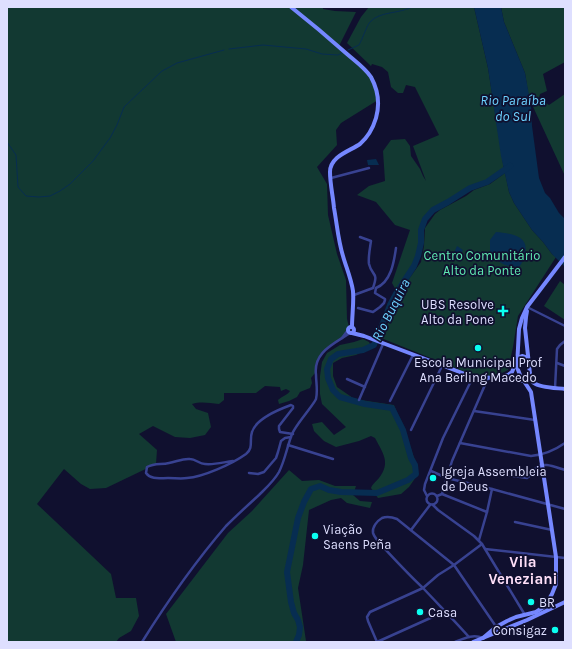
<svg xmlns="http://www.w3.org/2000/svg" width="572" height="649" font-family="Karla,sans-serif">
<style>
.green{fill:#123932}
.water{fill:#072d51}
.lines{fill:none;stroke-linecap:round;stroke-linejoin:round}
.stream{stroke:#072d51;stroke-width:1}
.river{stroke:#072d51;stroke-width:6}
.minor{stroke:#384291;stroke-width:2.5}
.secondary{stroke:#7587ff;stroke-width:4}
.poi-dot{fill:#0afff1;stroke:#10102f;stroke-width:1.5}
.labels{text-anchor:middle;dominant-baseline:central;stroke-width:3.5;stroke-linejoin:round;paint-order:stroke}
.park-label{font-size:13px;fill:#5fe9b1;stroke:#10102f}
.poi-label{font-size:13px;fill:#dedfff;stroke:#10102f;text-anchor:start}
.water-label{font-size:14px;font-style:italic;fill:#6cd2ff;stroke:#10102f}
.quarter-label{font-size:15px;font-weight:bold;fill:#ffe0f9;stroke:#10102f}
</style>
<rect width="100%" height="100%" fill="#10102f"/>
<g class="green">
<path d="M7,7h316v2l12,2 21,1 -17,34 31,30 8,24 -37,23 -5,7 1,15 -20,22 10,17 1,31 9,39 9,26 1,39 2,8 -1,3 -8,10 -13,9 -11,14 -1,10 -4,5 1,5 -2,5 -10,4 -3,5 -8,4 -10,3 -1,-4c4,-4 10,-5 12,-9l-4,-2 -5,2 -1,-4 -15,-1 -9,7h-32v7l-5,4c-10,-1 -18,-3 -27,0l4,5 12,4 3,14 -6,8 -15,3 -15,-1 -22,-11 -14,8 18,16 -1,14 -50,24 -16,1 -9,-5 -17,-15 -27,35 74,70 5,24h20l3,18 -8,15 -12,7 -3,4h-109z"/>
<polygon points="369,7 474,7 488,68 504,170 487,182 470,188 448,202 433,210 425,219 421,230 421,243 418,256 414,266 397,292 392,283 410,230 395,225 376,202 357,195 369,186 385,181 383,151 391,140 405,139 410,146 411,156 420,169 423,176 426,181 413,146 439,135 415,87 406,85 403,93 398,93 391,87 388,72 382,67 372,64 371,66 347,43 361,17"/>
<polygon points="501,7 565,7 565,62 543,74 547,91 540,94 539,98 549,105 565,94 565,176 529,98 525,73 504,22"/>
<polygon points="505,173 509,192 514,203 532,230 543,242 552,254 556,257 518,316 513,347 508,370 496,376 473,375 381,338 406,283 421,262 424,246 425,228 435,214 440,210 466,196 474,190 490,184"/>
<polygon points="560,281 565,285 565,320 544,306"/>
<path d="M363,339l6,3 3,6 -6,2 -10,5 -14,3 -9,5v13l4,11 16,11 8,2 33,5 11,27 12,34 -1,11 -7,10 -8,7 -23,4 -7,-10c2,-5 5,-6 8,-10 12,-15 4,-25 -4,-40l-4,-2 -12,5 -23,6 -12,-6 -10,-10 -2,-7 10,-2 12,13 12,-8 -24,-23 -2,-10v-18l2,-14 5,-9 13,-8 14,-3z"/>
<polygon points="289,470 302,481 319,480 335,486 356,486 353,495 360,501 372,502 370,508 347,503 341,498 331,500 309,510 303,565 298,588 306,641 305,642 176,642 166,614 228,533 252,511"/>
</g>
<g class="water">
<polygon points="474,7 501,7 504,22 525,73 531,106 532,126 539,178 545,193 550,198 559,213 565,219 565,267 552,254 543,242 532,230 514,203 509,192 501,156 488,68"/>
<polygon points="376,159 379,165 368,165 367,160"/>
<path d="M496,232c12,1 34,3 29,21 -2,6 -1,8 -6,14 -17,-1 -18,-3 -29,-15v-12z"/>
<polygon points="457,246 463,250 458,261 452,257"/>
</g>
<g class="lines">
<g class="stream">
<polyline points="229,49 263,45 306,49 322,54 338,55 342,53"/>
<path d="M348,50l11,-5c3,-5 8,-20 11,-23 10,-11 29,-8 42,-15"/>
<polyline points="7,142 16,155 18,187 26,196 39,197 50,196 60,191 70,184 93,161 110,138 117,125 124,107 162,71 177,63 224,50"/>
</g>
<polyline class="river" points="296,642 299,635 300,627 298,620 294,613 291,602 287,572 298,518 304,502 311,489 320,486 329,490 341,492 377,493 408,480 416,474 415,465 411,458 403,430 392,408 365,404 340,397 333,390 328,378 327,369 331,359 338,354 363,350 374,345 390,305 397,292 414,266 418,256 421,243 421,230 425,219 433,210 448,202 470,188 487,182 510,166"/>
<g class="minor">
<polyline points="331,178 369,168"/>
<path d="M376,288c15,-6 18,-26 20,-40"/>
<path d="M354,295l19,-7c6,-17 -1,-11 -4,-24 -1,-7 1,-16 2,-23l-11,-4"/>
<polyline points="527,307 565,326"/>
<polyline points="358,308 373,312 380,307 384,303 385,300 385,299 375,293 376,288"/>
<polyline points="342,338 348,330"/>
<polyline points="557,363 565,366"/>
<polyline points="347,379 365,387"/>
<polyline points="555,388 557,349 560,345 565,341"/>
<polyline points="359,400 383,344"/>
<polyline points="390,401 413,355"/>
<polyline points="474,411 535,420"/>
<polyline points="411,430 442,366"/>
<path d="M460,443l71,13c12,-1 24,-6 34,-13"/>
<polyline points="288,445 333,459"/>
<path d="M233,461c-9,1 -18,4 -28,3 -6,0 -9,-5 -15,-5 -7,-1 -14,3 -21,4 -8,2 -14,0 -22,4l-1,6c5,7 14,5 22,5 7,0 13,1 19,0 16,-1 45,-14 59,-24 8,-6 3,-14 6,-22 4,-13 28,-23 39,-27l2,1v2l-14,18v3l1,3 13,2"/>
<polyline points="431,471 447,478 492,489 565,509"/>
<path d="M487,472l40,6c5,-3 5,-7 9,-10 7,-7 21,0 29,2"/>
<polyline points="249,473 258,474 264,472 276,458 278,452 281,441 285,438 291,437"/>
<circle cx="432" cy="499" r="5.5"/>
<polyline points="442,494 452,461 488,378"/>
<polyline points="427,496 424,490 425,484 443,438 473,377"/>
<polyline points="437,496 442,494 487,512"/>
<polyline points="433,505 438,510 474,536 482,544 525,615"/>
<polyline points="515,522 552,530"/>
<polyline points="411,530 430,505"/>
<polyline points="479,540 487,512 492,489"/>
<polyline points="485,549 565,558"/>
<path d="M469,637c-15,-17 -31,-33 -46,-49 -14,-13 -26,-26 -39,-40 -3,-4 -9,-9 -11,-15 -1,-6 4,-12 9,-15 5,-2 10,-1 15,1l57,46 43,63 3,3"/>
<path d="M142,642c25,-40 53,-80 84,-116 11,-11 22,-21 33,-31 7,-7 15,-14 20,-23 6,-12 8,-25 13,-38 4,-8 10,-15 15,-22 3,-4 7,-9 9,-13 2,-8 0,-17 0,-24 -3,-23 18,-31 34,-42"/>
<polyline points="377,642 368,621 367,617 370,612 423,588 438,575 454,565 482,544"/>
<polyline points="377,642 446,611"/>
<path d="M455,642c10,-4 18,-8 28,-4"/>
</g>
<g class="secondary">
<path d="M291,7c19,15 38,31 56,47 8,7 18,14 24,23 7,13 9,27 5,41 -3,10 -8,19 -16,26 -10,7 -30,12 -30,28 0,12 3,24 4,36 3,16 4,32 9,48 3,11 8,22 10,35 1,12 -1,24 -1,36"/>
<path d="M527,311l-1,6 -1,11 5,46c1,4 1,7 4,9 6,5 24,5 31,6"/>
<circle cx="351" cy="330" r="3"/>
<polyline points="352,333 364,336 473,377 496,378 502,377 508,375 512,372 516,362"/>
<polyline points="517,358 522,356 525,357 529,362"/>
<polyline points="501,378 524,381 527,379 530,374"/>
<polyline points="483,638 496,627 507,621 516,617 536,612 545,606 552,594 556,584 556,557 531,392 520,375 517,367 519,329 522,318 527,307 565,257"/>
<polyline points="473,642 527,620 565,602"/>
</g>
</g>
<g class="poi-dot">
<path d="M501 305h4v4h4v4h-4v4h-4v-4h-4v-4h4z"/>
<circle cx="478" cy="348" r="4"/>
<circle cx="433" cy="478" r="4"/>
<circle cx="315" cy="536" r="4"/>
<circle cx="531" cy="602" r="4"/>
<circle cx="420" cy="612" r="4"/>
<circle cx="555" cy="630" r="4"/>
</g>
<g class="labels">
<g class="park-label">
<text x="482" y="255">Centro Comunitário<tspan x="482" dy="15">Alto da Ponte</tspan></text>
</g>
<g class="poi-label">
<text x="494" y="304" text-anchor="end">UBS Resolve<tspan x="494" dy="15">Alto da Pone</tspan></text>
<text x="478" y="362" text-anchor="middle">Escola Municipal Prof<tspan x="478" dy="15">Ana Berling Macedo</tspan></text>
<text x="441" y="471">Igreja Assembleia<tspan x="441" dy="15">de Deus</tspan></text>
<text x="323" y="529">Viação<tspan x="323" dy="15">Saens Peña</tspan></text>
<text x="539" y="602">BR</text>
<text x="428" y="612">Casa</text>
<text x="547" y="630" text-anchor="end">Consigaz</text>
</g>
<g class="water-label">
<text x="513" y="100">Rio Paraíba<tspan x="513" dy="16">do Sul</tspan></text>
<text transform="translate(391 310) rotate(-63)">Rio Buquira</text>
</g>
<g class="quarter-label">
<text x="523" y="562">Vila<tspan x="523" dy="17">Veneziani</tspan></text>
</g>
</g>
<rect width="572" height="649" fill="none" stroke="#dedfff" stroke-width="16"/>
</svg>
